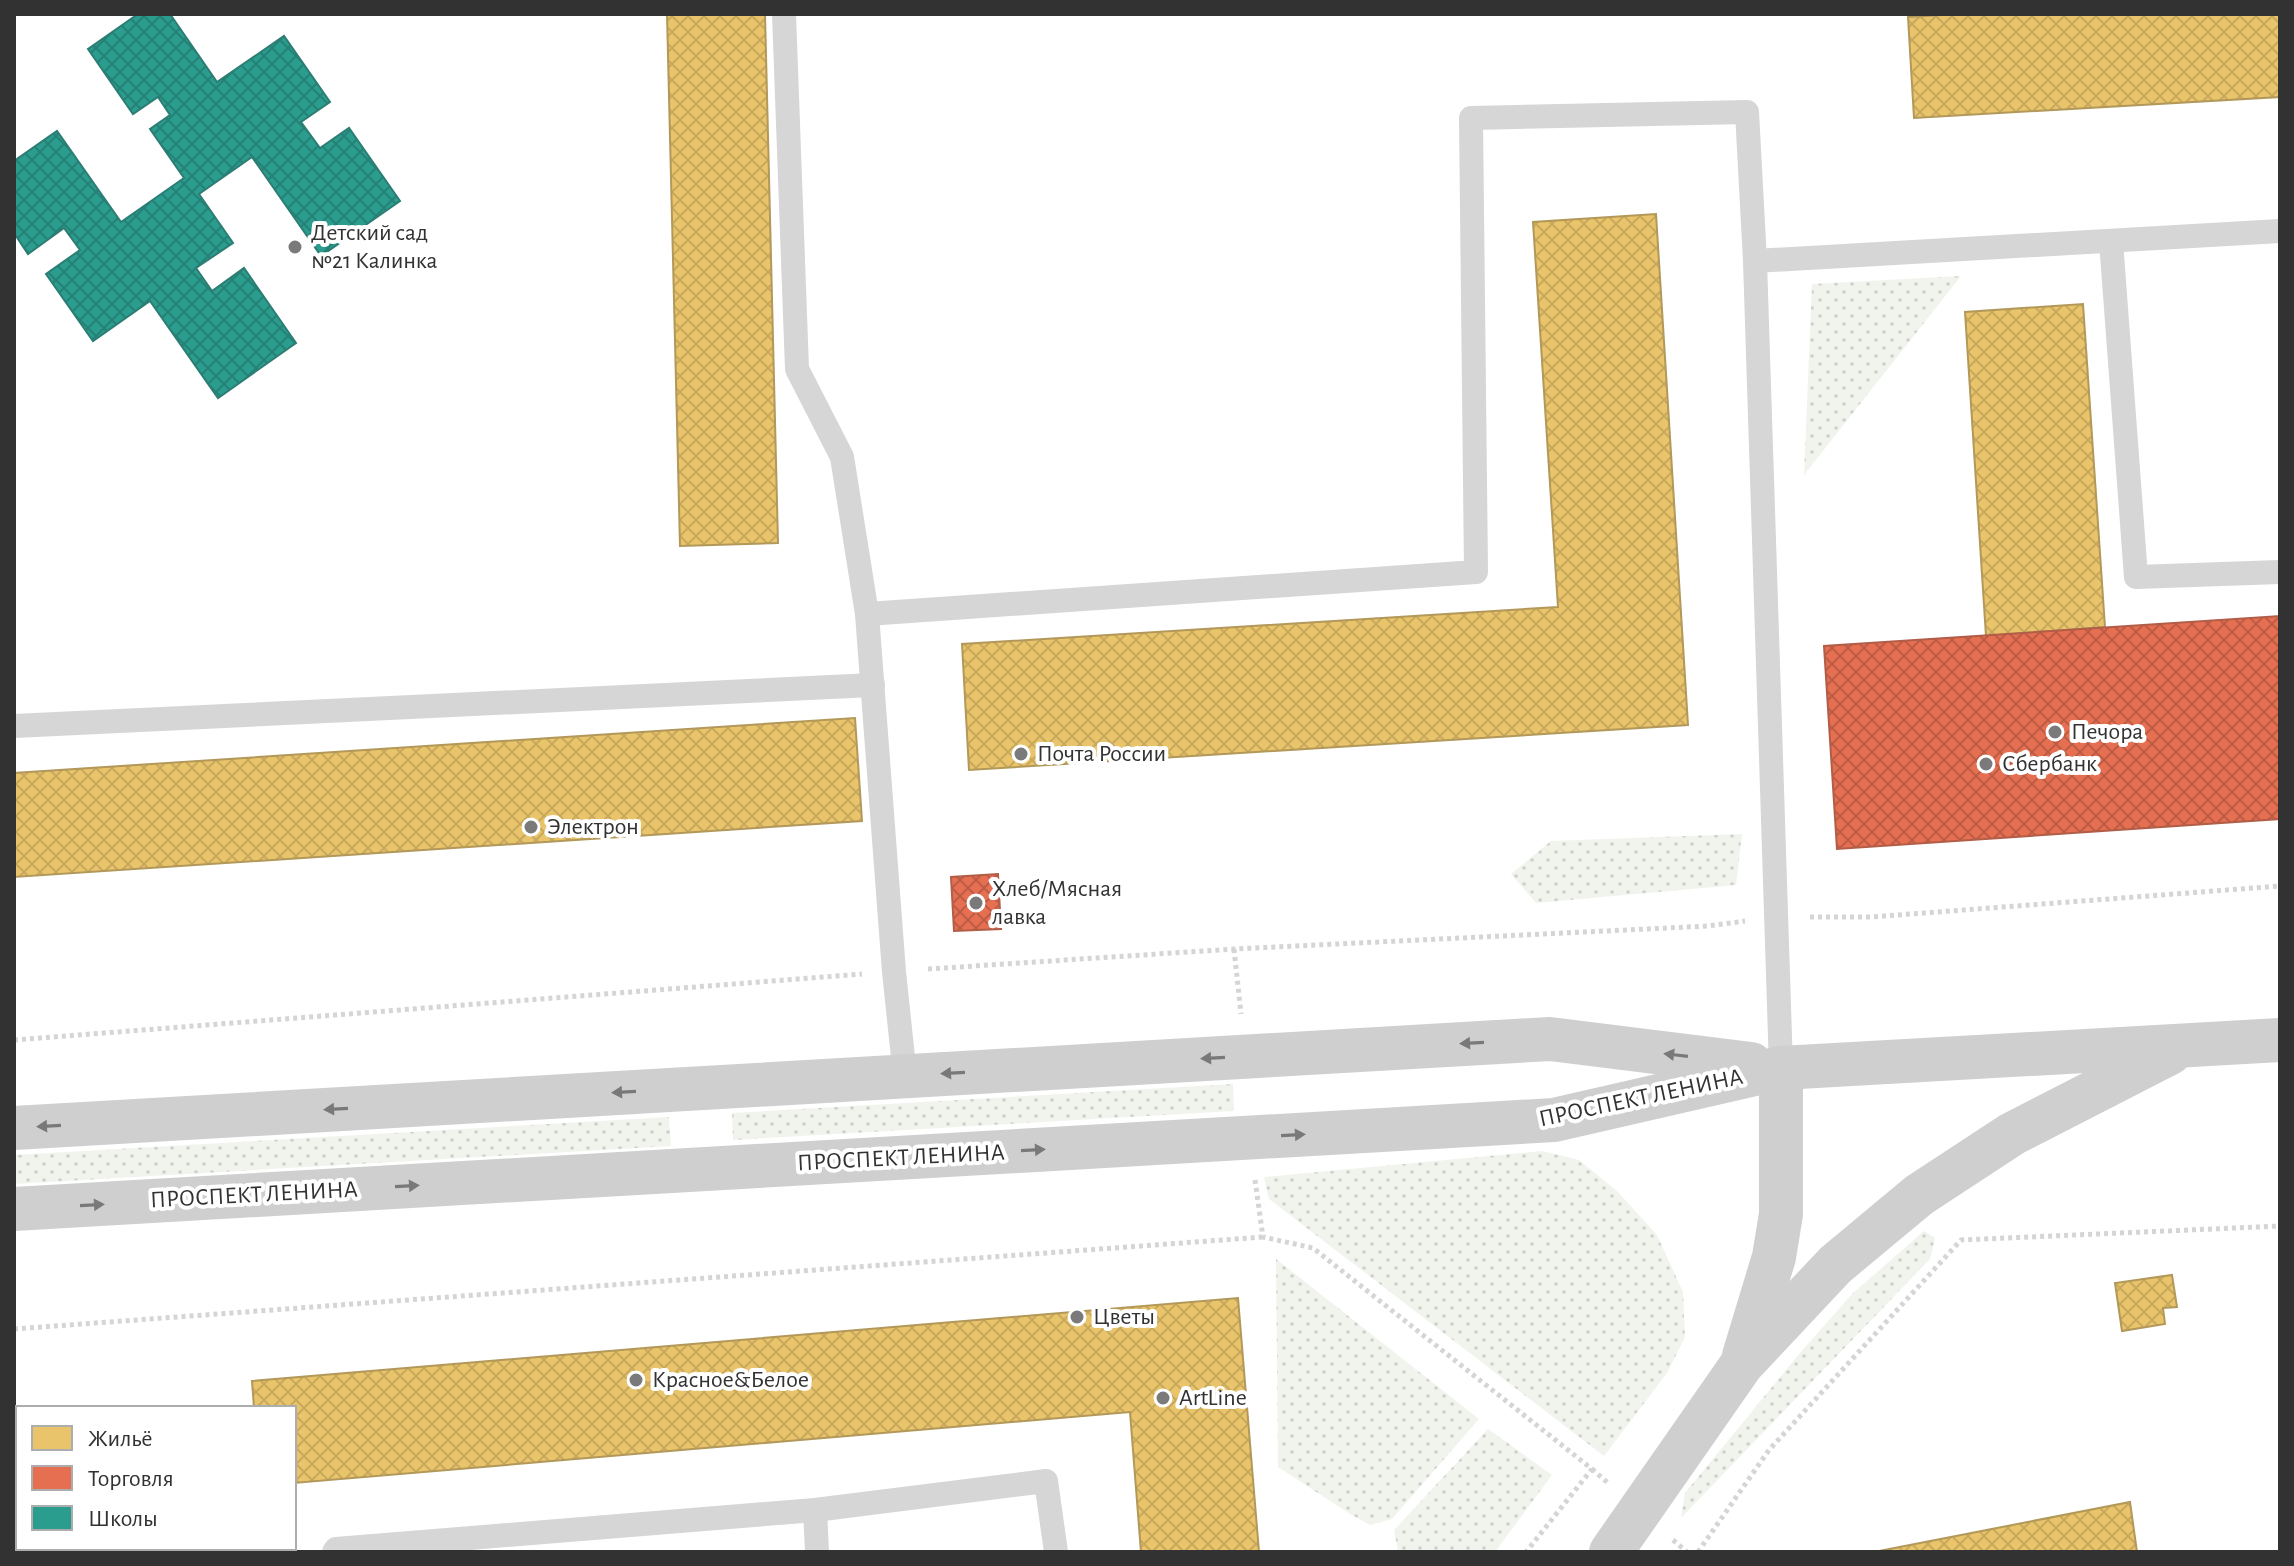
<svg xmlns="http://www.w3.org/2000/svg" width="2294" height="1566" font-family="'Alegreya Sans',sans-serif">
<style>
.grass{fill:url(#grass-dots)}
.homes{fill:url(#homes-cross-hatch);stroke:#b29859;stroke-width:2}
.shops{fill:url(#shops-cross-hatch);stroke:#b15d48;stroke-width:2}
.schools{fill:url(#schools-cross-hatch);stroke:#2c7d73;stroke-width:2}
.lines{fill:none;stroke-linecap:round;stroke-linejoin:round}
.path{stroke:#d5d5d5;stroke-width:5;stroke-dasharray:4 4;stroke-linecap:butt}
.service{stroke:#d6d6d6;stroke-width:24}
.secondary{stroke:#cfcfcf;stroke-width:44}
.oneway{fill:#797979}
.poi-dot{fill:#7a7a7a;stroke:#fff;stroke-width:3}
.labels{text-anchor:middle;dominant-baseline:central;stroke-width:8;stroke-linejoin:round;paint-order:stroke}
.poi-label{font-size:24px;fill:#323232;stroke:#fff;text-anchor:start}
.street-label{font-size:24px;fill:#323232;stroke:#fff}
</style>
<defs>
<pattern id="grass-dots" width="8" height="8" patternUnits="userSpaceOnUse" patternTransform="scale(2)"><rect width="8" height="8" fill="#f1f4ed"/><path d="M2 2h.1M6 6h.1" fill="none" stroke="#cfd2cc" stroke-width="1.8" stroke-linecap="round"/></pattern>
<pattern id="homes-cross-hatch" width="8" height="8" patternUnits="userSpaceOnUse" patternTransform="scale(2)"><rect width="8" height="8" fill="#e9c46a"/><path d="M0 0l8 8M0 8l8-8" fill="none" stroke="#c8a95c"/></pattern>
<pattern id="shops-cross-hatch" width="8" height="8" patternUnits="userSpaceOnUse" patternTransform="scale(2)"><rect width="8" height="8" fill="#e76f51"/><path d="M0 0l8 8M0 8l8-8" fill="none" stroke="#bc5c44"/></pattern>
<pattern id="schools-cross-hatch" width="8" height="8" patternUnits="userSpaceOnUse" patternTransform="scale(2)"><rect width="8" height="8" fill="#2a9d8f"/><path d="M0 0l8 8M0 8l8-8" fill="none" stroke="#258175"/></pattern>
</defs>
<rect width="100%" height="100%" fill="#fff"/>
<g class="grass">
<polygon points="1961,276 1804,475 1812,284"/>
<polygon points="1742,834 1736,885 1536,903 1511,874 1551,841"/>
<polygon points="1233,1084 1234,1111 733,1140 732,1113"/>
<polygon points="669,1117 671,1146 14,1184 14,1155"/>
<polygon points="1542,1151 1579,1160 1618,1192 1657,1235 1683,1292 1685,1337 1667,1373 1604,1456 1269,1199 1264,1177"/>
<polygon points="1924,1231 1935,1238 1930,1259 1681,1518 1685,1493 1800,1353 1852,1294"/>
<polygon points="1276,1259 1479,1419 1392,1519 1370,1525 1350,1514 1278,1467"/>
<polygon points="1488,1429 1552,1475 1495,1552 1398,1551 1394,1530"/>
</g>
<g class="homes">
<polygon points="667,14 765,14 778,543 680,546"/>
<polygon points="1958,14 2280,14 2280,97 1914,118 1908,17"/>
<polygon points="1656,214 1688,725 969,770 962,644 1558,607 1533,222"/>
<polygon points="2083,304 2105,627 1986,636 1965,312"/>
<polygon points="855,718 862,821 14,877 14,773"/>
<polygon points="2172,1275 2177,1307 2163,1308 2165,1324 2122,1331 2115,1283"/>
<polygon points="1238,1298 1259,1552 1141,1552 1130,1412 294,1483 294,1408 254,1408 252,1381"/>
<polygon points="2130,1502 2137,1552 1874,1552"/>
</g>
<g class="shops">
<polygon points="2280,616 2280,819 1837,849 1824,646"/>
<polygon points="998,874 1001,929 954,931 951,877"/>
</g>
<g class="schools">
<polygon points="138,14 170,14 217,82 284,36 330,102 301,122 320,148 349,128 400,201 321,256 252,157 199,194 233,243 196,268 212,291 244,268 296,343 218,398 150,301 93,341 46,274 80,250 64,228 28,254 14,233 14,161 57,131 121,222 184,178 150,129 170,115 158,97 133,114 88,49"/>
<rect x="45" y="1548" width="221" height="4"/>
</g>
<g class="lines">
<g class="path">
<polyline points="1810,917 1871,917 2280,886"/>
<polyline points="1234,949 1241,1014"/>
<polyline points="928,969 1234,949 1708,926 1745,921"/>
<polyline points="14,1040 862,974"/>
<polyline points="1255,1180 1263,1237 1313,1248 1592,1469 1526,1552"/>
<polyline points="14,1329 1263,1237"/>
<polyline points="1592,1469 1608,1483"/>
<polyline points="1673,1540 1687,1552"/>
<polyline points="1698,1552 1769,1450 1961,1240 2280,1226"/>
</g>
<g class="service">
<polyline points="784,14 797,369 842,457 867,614 894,972 905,1076"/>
<polyline points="2111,241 2136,577 2280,572"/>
<polyline points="1755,261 2280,231"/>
<polyline points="867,614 1476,572 1471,118 1747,112 1755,261 1781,1068"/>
<polyline points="14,726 873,685"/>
<polyline points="815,1510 817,1552"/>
<polyline points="334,1552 336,1549 815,1510 1046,1481 1056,1552"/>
</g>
<g class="secondary">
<polyline points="14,1128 1550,1039 1751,1064"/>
<polyline points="14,1209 1554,1120 1781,1068 2280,1040"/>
<polyline points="1744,1356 1774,1257 1781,1214 1781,1068"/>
<polyline points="1611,1552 1742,1364 1835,1265 1919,1195 2012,1134 2170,1053"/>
</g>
</g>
<defs><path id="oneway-solid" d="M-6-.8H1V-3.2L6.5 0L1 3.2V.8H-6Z" transform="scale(2)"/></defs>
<g class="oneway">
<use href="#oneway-solid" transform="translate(1472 1043) rotate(177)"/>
<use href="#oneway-solid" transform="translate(1676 1055) rotate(-173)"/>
<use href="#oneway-solid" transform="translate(1213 1058) rotate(177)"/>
<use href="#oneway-solid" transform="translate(953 1073) rotate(177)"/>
<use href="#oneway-solid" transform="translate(624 1092) rotate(177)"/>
<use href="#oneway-solid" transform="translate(336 1109) rotate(177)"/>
<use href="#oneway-solid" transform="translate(49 1126) rotate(177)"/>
<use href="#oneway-solid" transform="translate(1293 1135) rotate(-3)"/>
<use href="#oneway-solid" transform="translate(1033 1150) rotate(-3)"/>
<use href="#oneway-solid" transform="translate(407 1186) rotate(-3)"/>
<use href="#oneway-solid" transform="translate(92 1205) rotate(-3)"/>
</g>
<g class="poi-dot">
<circle cx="295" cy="247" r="8"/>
<circle cx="2055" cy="732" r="8"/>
<circle cx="1021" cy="754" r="8"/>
<circle cx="1986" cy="764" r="8"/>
<circle cx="531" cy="827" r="8"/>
<circle cx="976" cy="903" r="8"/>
<circle cx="1077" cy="1317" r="8"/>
<circle cx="636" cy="1380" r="8"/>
<circle cx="1163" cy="1398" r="8"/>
</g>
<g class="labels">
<g class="poi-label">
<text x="311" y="233">Детский сад<tspan x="311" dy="28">№21 Калинка</tspan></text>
<text x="2071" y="732">Печора</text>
<text x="1037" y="754">Почта России</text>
<text x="2002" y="764">Сбербанк</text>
<text x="547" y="827">Электрон</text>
<text x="992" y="889">Хлеб/Мясная<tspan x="992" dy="28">лавка</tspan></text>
<text x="1093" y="1317">Цветы</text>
<text x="652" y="1380">Красное&amp;Белое</text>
<text x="1179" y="1398">ArtLine</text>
</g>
<g class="street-label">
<text transform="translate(1641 1098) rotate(-12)">ПРОСПЕКТ ЛЕНИНА</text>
<text transform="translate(901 1158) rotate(-3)">ПРОСПЕКТ ЛЕНИНА</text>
<text transform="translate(254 1195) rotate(-3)">ПРОСПЕКТ ЛЕНИНА</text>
</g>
</g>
<rect width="2294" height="1566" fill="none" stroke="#323232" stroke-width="32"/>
<rect x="16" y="1406" width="280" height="144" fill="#ffffff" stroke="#adadad" stroke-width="2"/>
<rect x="32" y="1426" width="40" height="24" fill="#e9c46a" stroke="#adadad" stroke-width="2"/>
<text x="88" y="1446" font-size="24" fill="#323232">Жильё</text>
<rect x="32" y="1466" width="40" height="24" fill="#e76f51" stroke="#adadad" stroke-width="2"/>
<text x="88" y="1486" font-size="24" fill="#323232">Торговля</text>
<rect x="32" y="1506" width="40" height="24" fill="#2a9d8f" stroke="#adadad" stroke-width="2"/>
<text x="88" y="1526" font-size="24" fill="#323232">Школы</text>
</svg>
